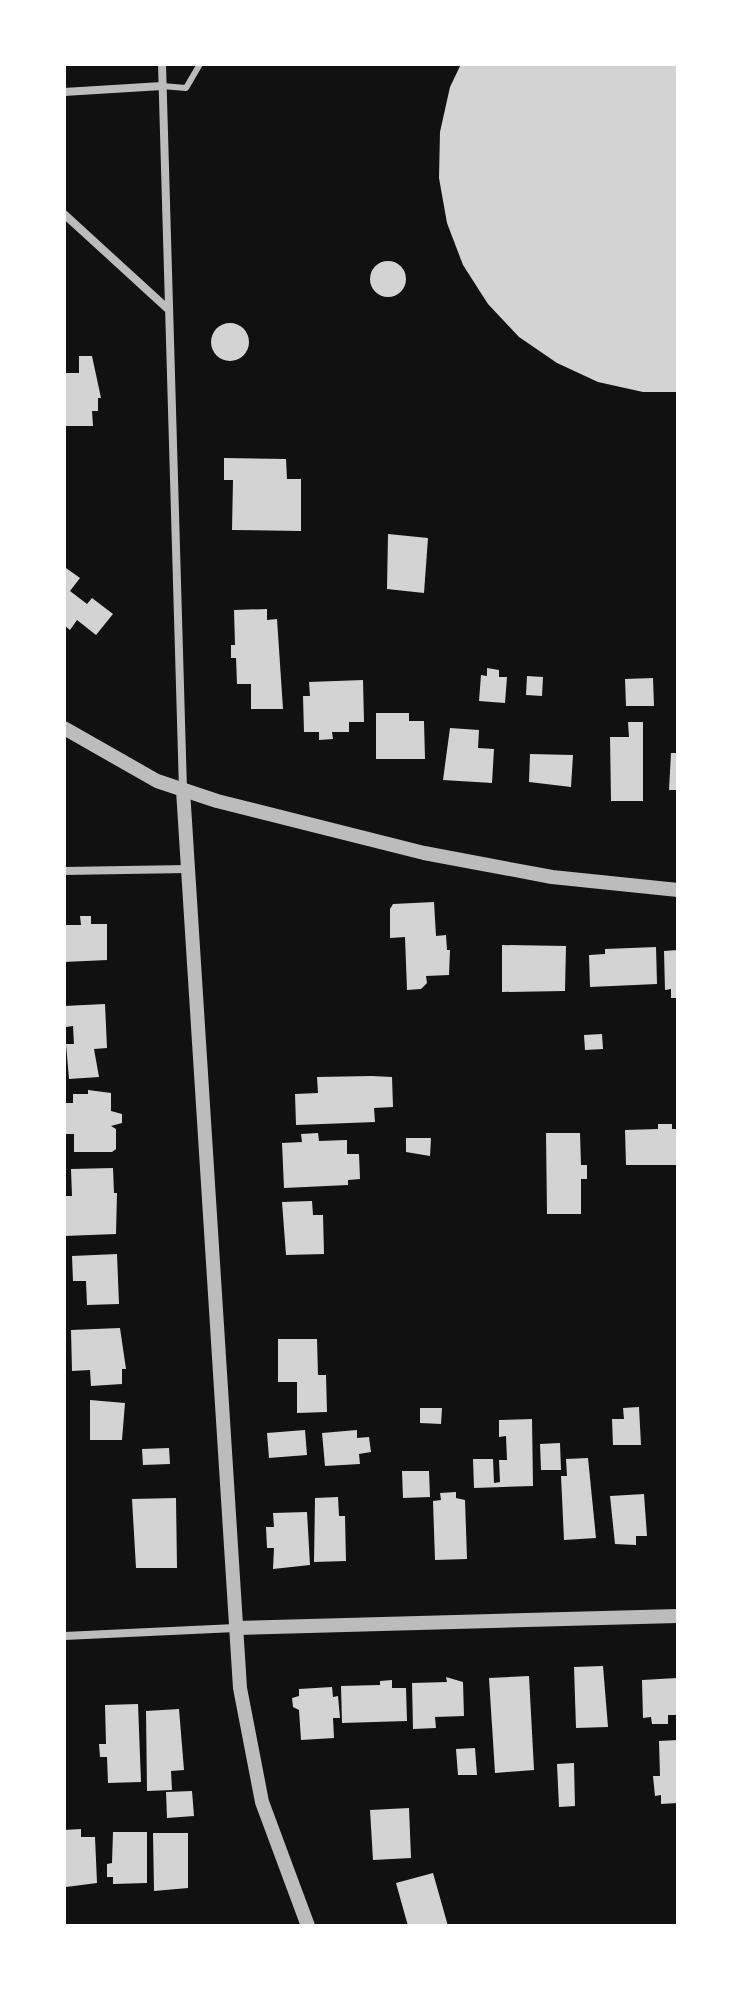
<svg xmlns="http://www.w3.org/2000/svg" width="742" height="1990" font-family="'Archivo Narrow',sans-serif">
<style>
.building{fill:#d3d3d3}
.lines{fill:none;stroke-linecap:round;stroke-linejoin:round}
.service{stroke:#bcbcbc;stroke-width:6}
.minor{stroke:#bcbcbc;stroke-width:8}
.tertiary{stroke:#bcbcbc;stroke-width:14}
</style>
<rect width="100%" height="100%" fill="#111"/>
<g class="building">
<polygon points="461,64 678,64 678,392 643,392 598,382 557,363 519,337 488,304 463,265 447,223 439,178 440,132 450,87"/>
<circle cx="388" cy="279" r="18"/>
<circle cx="230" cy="342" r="19"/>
<polygon points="79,356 92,356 101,398 98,398 98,411 92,411 93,426 66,426 65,373 79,373"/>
<polygon points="224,458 286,459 287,479 301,479 301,531 232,530 233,480 224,480"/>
<polygon points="388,534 428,538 424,593 387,589"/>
<polygon points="66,568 80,578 70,591 87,604 92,598 113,614 96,635 77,620 70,630 64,625"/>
<polygon points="267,609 267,620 277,619 283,709 251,709 251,684 237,684 236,658 231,658 231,645 235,645 234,610"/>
<polygon points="487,668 499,670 499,677 507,677 505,703 479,701 481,675 487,676"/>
<polygon points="527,676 543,677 542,696 526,695"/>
<polygon points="653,678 654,706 626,706 625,679"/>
<polygon points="363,680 364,722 349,722 349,732 332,732 333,739 319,740 319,732 304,732 303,696 310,696 309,682"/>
<polygon points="376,713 409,713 409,721 424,721 425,759 376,759"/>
<polygon points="628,722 643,722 643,801 611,801 610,737 629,737"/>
<polygon points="450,728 479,730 478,748 494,749 492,783 443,780"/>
<polygon points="671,753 678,753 678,790 669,790"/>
<polygon points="530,754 573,755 571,787 529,782"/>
<polygon points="434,902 436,936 446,935 447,950 450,950 449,975 426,976 427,983 421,989 407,990 405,937 390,938 390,909 393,904"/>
<polygon points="80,916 91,916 91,924 107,924 107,960 64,962 64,925 81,925"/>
<polygon points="502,945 566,946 565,991 502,992"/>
<polygon points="656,947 657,984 590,987 589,955 605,954 605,949"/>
<polygon points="678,950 678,998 671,998 671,989 665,990 664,951"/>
<polygon points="105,1004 107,1048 94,1049 99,1077 69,1079 66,1044 74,1044 73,1026 66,1027 64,1006"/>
<polygon points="602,1034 603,1049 585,1050 584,1035"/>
<polygon points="372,1076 392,1077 393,1107 374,1108 375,1122 296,1125 295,1094 318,1093 317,1077"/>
<polygon points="88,1090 111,1093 111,1111 122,1114 122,1123 111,1126 116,1129 116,1149 112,1152 74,1152 74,1134 64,1134 64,1103 73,1103 73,1094 88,1094"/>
<polygon points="658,1124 672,1124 672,1129 678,1129 678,1165 626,1165 625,1130 658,1129"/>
<polygon points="318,1133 319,1141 347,1140 347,1154 359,1154 360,1179 348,1180 348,1185 284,1188 282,1143 302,1142 301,1134"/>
<polygon points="546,1133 580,1133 581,1165 587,1165 587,1179 581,1179 581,1214 547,1214"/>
<polygon points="406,1138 431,1138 430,1156 406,1152"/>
<polygon points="113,1168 114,1193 117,1193 116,1234 64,1236 64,1196 72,1196 71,1169"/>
<polygon points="312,1201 313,1215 323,1215 324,1254 286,1255 282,1202"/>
<polygon points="117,1254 119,1304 87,1305 86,1281 73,1281 72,1256"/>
<polygon points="120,1328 126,1369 122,1369 122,1384 91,1386 90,1370 72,1371 71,1330"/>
<polygon points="278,1339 317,1339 318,1375 326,1375 327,1412 297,1413 297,1382 278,1382"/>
<polygon points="90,1400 125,1403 122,1440 90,1440"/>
<polygon points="639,1407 641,1445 613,1445 612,1419 624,1419 623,1408"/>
<polygon points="420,1408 442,1408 441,1424 420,1423"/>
<polygon points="532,1419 533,1486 474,1488 473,1459 493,1459 494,1483 500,1482 499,1460 507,1460 506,1436 499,1437 499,1420"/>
<polygon points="305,1430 307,1455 269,1458 267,1433"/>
<polygon points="357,1430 357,1438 369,1437 371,1452 359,1454 360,1464 325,1466 322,1433"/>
<polygon points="560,1443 561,1470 541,1470 540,1444"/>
<polygon points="169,1448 170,1464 143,1465 142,1449"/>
<polygon points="588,1458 596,1538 564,1540 561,1476 567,1476 566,1459"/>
<polygon points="402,1471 429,1471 430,1497 403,1498"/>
<polygon points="456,1492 456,1498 465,1500 467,1559 435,1560 433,1501 441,1500 440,1493"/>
<polygon points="644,1494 647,1536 636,1536 636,1545 615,1544 610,1496"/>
<polygon points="338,1497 339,1516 345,1516 346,1561 314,1562 315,1498"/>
<polygon points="176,1498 177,1568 136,1568 132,1499"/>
<polygon points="307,1512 310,1565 273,1569 274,1548 267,1548 266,1527 274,1527 273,1513"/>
<polygon points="603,1666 608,1727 576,1728 574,1667"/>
<polygon points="529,1676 534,1770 495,1773 489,1678"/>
<polygon points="446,1677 463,1682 464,1716 435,1717 436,1728 413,1729 412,1683 447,1682"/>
<polygon points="677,1678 678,1715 668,1715 668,1724 652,1724 651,1717 643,1718 642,1680"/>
<polygon points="392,1680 392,1688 406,1688 407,1721 342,1723 341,1686 380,1685 380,1681"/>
<polygon points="332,1687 333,1697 338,1696 340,1718 333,1718 334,1738 301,1740 299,1710 293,1707 292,1698 299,1696 299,1689"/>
<polygon points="138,1704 141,1782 108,1783 107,1757 100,1757 99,1744 106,1744 105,1705"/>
<polygon points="179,1709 184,1770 171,1771 172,1790 147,1791 146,1711"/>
<polygon points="678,1740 678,1803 661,1804 661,1795 655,1796 653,1776 660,1776 659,1741"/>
<polygon points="475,1748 477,1775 458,1775 456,1749"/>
<polygon points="574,1763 575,1806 559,1807 557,1764"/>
<polygon points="192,1791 194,1816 167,1818 166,1792"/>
<polygon points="409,1808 411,1858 373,1860 370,1810"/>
<polygon points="81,1829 81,1837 95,1837 97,1883 66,1887 64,1830"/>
<polygon points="113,1832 147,1832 147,1883 113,1884 113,1877 107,1877 107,1864 112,1863"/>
<polygon points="153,1833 188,1833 188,1888 154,1891"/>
<polygon points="433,1873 448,1926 408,1926 396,1883"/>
</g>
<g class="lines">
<polyline class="service" points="162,86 186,88 200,64"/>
<g class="minor">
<polyline points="162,64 183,790"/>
<polyline points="64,92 162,86"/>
<polyline points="64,214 169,310"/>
<polyline points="64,871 187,869"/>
<polyline points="64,1636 235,1628"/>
</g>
<g class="tertiary">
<polyline points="64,728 157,781 217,801 424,853 552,877 678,890"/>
<polyline points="183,790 240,1688 262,1802 308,1926"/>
<polyline points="235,1628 678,1616"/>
</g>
</g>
<rect width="742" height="1990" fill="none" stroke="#ffffff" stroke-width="132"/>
</svg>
